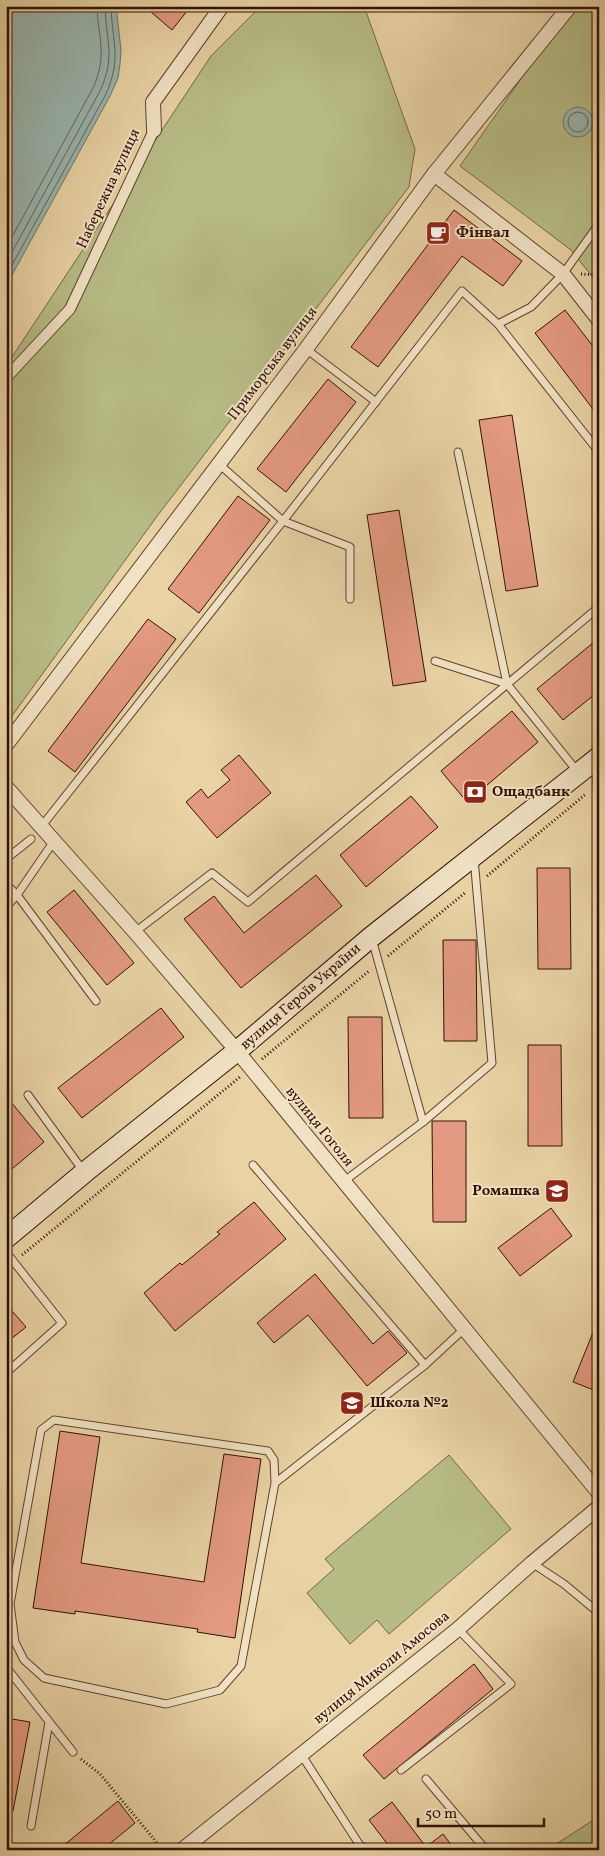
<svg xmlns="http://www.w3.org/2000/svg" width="605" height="1856" font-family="Vollkorn,serif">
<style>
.green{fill:#b7bc86;stroke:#746646}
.water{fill:#99b6af;stroke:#70746b}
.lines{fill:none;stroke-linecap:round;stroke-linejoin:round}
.shore{stroke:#66635a;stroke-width:1}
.building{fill:#e49a82;stroke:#321005}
.service-casing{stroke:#60412d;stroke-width:9}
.pedestrian-casing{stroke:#60412d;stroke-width:12}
.minor-casing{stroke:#60412d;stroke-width:16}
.secondary-casing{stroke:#321005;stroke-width:22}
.path{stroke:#321005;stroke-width:3;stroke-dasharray:1 2.5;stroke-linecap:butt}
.service{stroke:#f1e2c4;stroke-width:7}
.pedestrian{stroke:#f1e2c4;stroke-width:10}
.minor{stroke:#f1e2c4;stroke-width:14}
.secondary{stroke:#f1e2c4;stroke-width:20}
.labels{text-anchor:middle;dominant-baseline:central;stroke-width:4;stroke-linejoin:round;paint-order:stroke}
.street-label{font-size:15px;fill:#321005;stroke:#f1e2c4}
.poi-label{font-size:15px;font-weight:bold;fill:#321005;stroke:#f1e2c4;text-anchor:start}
</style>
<rect width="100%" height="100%" fill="#e9d3a5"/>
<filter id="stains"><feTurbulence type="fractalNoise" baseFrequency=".004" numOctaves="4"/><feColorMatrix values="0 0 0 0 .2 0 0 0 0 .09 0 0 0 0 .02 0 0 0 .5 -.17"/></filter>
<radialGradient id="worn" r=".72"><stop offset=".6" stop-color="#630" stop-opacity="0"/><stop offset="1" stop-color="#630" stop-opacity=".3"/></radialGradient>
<g class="green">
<polygon points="261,6 364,6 415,149 409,187 158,515 6,724 6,366 211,56"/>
<polygon points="572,6 599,6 599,285 571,250 460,166"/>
<polygon points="449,1455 511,1529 389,1634 377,1620 350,1644 307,1593 334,1569 325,1559"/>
<polygon points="599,1816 599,1850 547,1850 598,1817"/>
</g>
<g class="water">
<polygon points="6,6 116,6 121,50 120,64 118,78 110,96 6,286"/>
<circle cx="578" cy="122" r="15"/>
</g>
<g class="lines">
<g class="shore">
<circle cx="578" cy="122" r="10"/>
<path d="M6,248l87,-160c15,-34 5,-48 4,-82"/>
<path d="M6,263l94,-172c16,-35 6,-49 5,-85"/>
<path d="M6,276l100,-182c16,-37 6,-51 5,-88"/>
</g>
</g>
<g class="building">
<polygon points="144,6 191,6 172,30"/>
<polygon points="454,210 522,261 503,286 462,256 378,367 351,347"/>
<polygon points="565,310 599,354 599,417 535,333"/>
<polygon points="328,379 356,402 286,492 257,469"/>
<polygon points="512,415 538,586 506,591 479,420"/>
<polygon points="238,496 270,520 199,613 168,589"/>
<polygon points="399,510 426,681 393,686 367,515"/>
<polygon points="148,619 176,639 75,772 48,751"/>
<polygon points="599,638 599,691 563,720 537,689"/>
<polygon points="512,711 538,742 467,802 441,771"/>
<polygon points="239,755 271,793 217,838 186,802 201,789 208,798 230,780 221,770"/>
<polygon points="411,796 438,827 366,887 340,855"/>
<polygon points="537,868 570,868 571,969 538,969"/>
<polygon points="316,875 342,906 241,988 184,919 214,896 244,933"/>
<polygon points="74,890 134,963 107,985 47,912"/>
<polygon points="443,940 476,940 477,1041 444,1041"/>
<polygon points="161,1008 184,1037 82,1118 58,1088"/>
<polygon points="348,1017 382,1017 383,1118 349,1118"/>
<polygon points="528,1045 561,1045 562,1146 528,1146"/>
<polygon points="6,1096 44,1142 6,1174"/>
<polygon points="432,1121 466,1121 466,1222 433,1222"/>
<polygon points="254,1202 286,1239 175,1331 144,1293 180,1263 182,1265 220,1234 217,1232"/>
<polygon points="551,1208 572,1236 520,1276 498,1248"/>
<polygon points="315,1274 373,1344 388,1331 407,1353 367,1386 308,1315 274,1343 257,1323"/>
<polygon points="6,1304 26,1327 6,1343"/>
<polygon points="598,1320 599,1320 599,1392 573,1382"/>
<polygon points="60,1431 100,1437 81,1563 204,1582 224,1454 261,1459 235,1638 197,1632 198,1629 75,1611 75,1614 33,1608"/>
<polygon points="474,1664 493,1689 384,1779 363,1755"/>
<polygon points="6,1718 30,1722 13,1811 6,1810"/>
<polygon points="118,1801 135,1823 102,1850 58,1850"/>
<polygon points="392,1802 426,1847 443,1834 455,1850 392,1850 369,1820"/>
</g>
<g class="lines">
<defs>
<g id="service">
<polyline points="498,324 599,452"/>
<polyline points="306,349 376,402"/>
<polyline points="458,452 507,684 577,771"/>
<polyline points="219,464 283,521 350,547 350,599"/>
<polyline points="435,661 507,684"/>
<polyline points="596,763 599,822"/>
<polyline points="41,827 283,521 462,291 498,324 531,307 563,274 599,224"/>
<polyline points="6,859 31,839"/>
<polyline points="6,884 17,895 96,1001"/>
<polyline points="6,907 17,895 54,841"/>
<polyline points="135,932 212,873 248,902 599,607"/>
<polyline points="372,939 423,1122"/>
<polyline points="28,1095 84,1172"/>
<polyline points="253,1165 425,1365"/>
<polyline points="343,1182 423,1122 492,1063 474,858"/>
<polyline points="6,1252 62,1323 6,1373"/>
<polyline points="275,1483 274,1460 268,1451 54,1420 41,1430 10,1604 15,1642 24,1660 44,1678 166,1704 220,1690 241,1666 275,1483 425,1365 464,1329"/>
<polyline points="532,1563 564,1584 599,1613"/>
<polyline points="6,1667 73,1752"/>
<polyline points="301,1754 359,1844 365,1850"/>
<polyline points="401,1770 511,1684 458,1629"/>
<polyline points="426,1779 486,1850"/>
<polyline points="31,1826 49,1722"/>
</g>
<polyline id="pedestrian" points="6,378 70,309 154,130"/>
<g id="minor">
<polyline points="154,130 153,102 222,6"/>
<polyline points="434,174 563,274 599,320"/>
<polyline points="6,745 306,349 434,174 570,6"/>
<polyline points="6,787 135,932 237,1051 599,1493"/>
<polyline points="182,1850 458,1629 532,1563 599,1507"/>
</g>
<polyline id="secondary" points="6,1238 85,1172 237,1051 371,937 599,757"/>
</defs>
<use href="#service" class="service-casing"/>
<use href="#pedestrian" class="pedestrian-casing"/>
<use href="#minor" class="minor-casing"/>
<use href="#secondary" class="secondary-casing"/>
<g class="path">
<polyline points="581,274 599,275"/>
<polyline points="487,876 586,794"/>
<polyline points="388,956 466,892"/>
<polyline points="262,1059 369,971"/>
<polyline points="22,1255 240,1077"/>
<polyline points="81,1759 100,1774 163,1850"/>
</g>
<use href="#service" class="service"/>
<use href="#pedestrian" class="pedestrian"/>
<use href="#minor" class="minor"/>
<use href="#secondary" class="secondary"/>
</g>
<defs>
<symbol id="cafe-square" viewBox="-11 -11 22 22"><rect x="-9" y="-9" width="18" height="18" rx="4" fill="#8f2418" stroke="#f1e2c4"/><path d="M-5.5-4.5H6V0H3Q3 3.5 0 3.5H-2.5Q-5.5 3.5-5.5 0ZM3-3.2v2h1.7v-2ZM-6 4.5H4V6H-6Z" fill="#fff"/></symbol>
<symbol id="bank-square" viewBox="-11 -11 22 22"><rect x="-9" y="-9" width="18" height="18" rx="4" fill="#8f2418" stroke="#f1e2c4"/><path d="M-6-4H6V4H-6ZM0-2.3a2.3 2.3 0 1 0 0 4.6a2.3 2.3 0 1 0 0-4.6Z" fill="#fff"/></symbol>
<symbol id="school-square" viewBox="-11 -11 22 22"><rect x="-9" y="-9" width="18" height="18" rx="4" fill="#8f2418" stroke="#f1e2c4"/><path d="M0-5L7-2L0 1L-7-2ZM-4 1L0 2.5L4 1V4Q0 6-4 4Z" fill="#fff"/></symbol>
</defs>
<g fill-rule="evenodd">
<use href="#cafe-square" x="424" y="219" width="28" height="28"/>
<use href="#bank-square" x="461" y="778" width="28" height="28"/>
<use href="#school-square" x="543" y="1177" width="28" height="28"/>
<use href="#school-square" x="338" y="1389" width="28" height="28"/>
</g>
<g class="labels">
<g class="street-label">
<text transform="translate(109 189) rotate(-65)">Набережна вулиця</text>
<text transform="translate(273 364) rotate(-53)">Приморська вулиця</text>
<text transform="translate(301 997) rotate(-41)">вулиця Героїв України</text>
<text transform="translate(319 1127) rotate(51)">вулиця Гоголя</text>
<text transform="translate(382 1668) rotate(-39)">вулиця Миколи Амосова</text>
</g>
<g class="poi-label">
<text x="456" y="233">Фінвал</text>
<text x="492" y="792">Ощадбанк</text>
<text x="540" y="1191" text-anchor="end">Ромашка</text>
<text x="370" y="1403">Школа №2</text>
</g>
</g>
<rect width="605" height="1856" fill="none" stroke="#e9d3a5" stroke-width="25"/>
<rect x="8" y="8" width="590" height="1841" fill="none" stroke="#321005" stroke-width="2.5"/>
<rect x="12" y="12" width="580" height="1831" fill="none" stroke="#321005"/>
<path d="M418 1818v8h126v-8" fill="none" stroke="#321005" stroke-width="2.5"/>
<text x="425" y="1818" font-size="15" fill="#321005" stroke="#f1e2c4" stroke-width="4" paint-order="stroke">50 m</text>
<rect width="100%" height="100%" filter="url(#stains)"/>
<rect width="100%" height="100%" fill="url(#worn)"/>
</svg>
